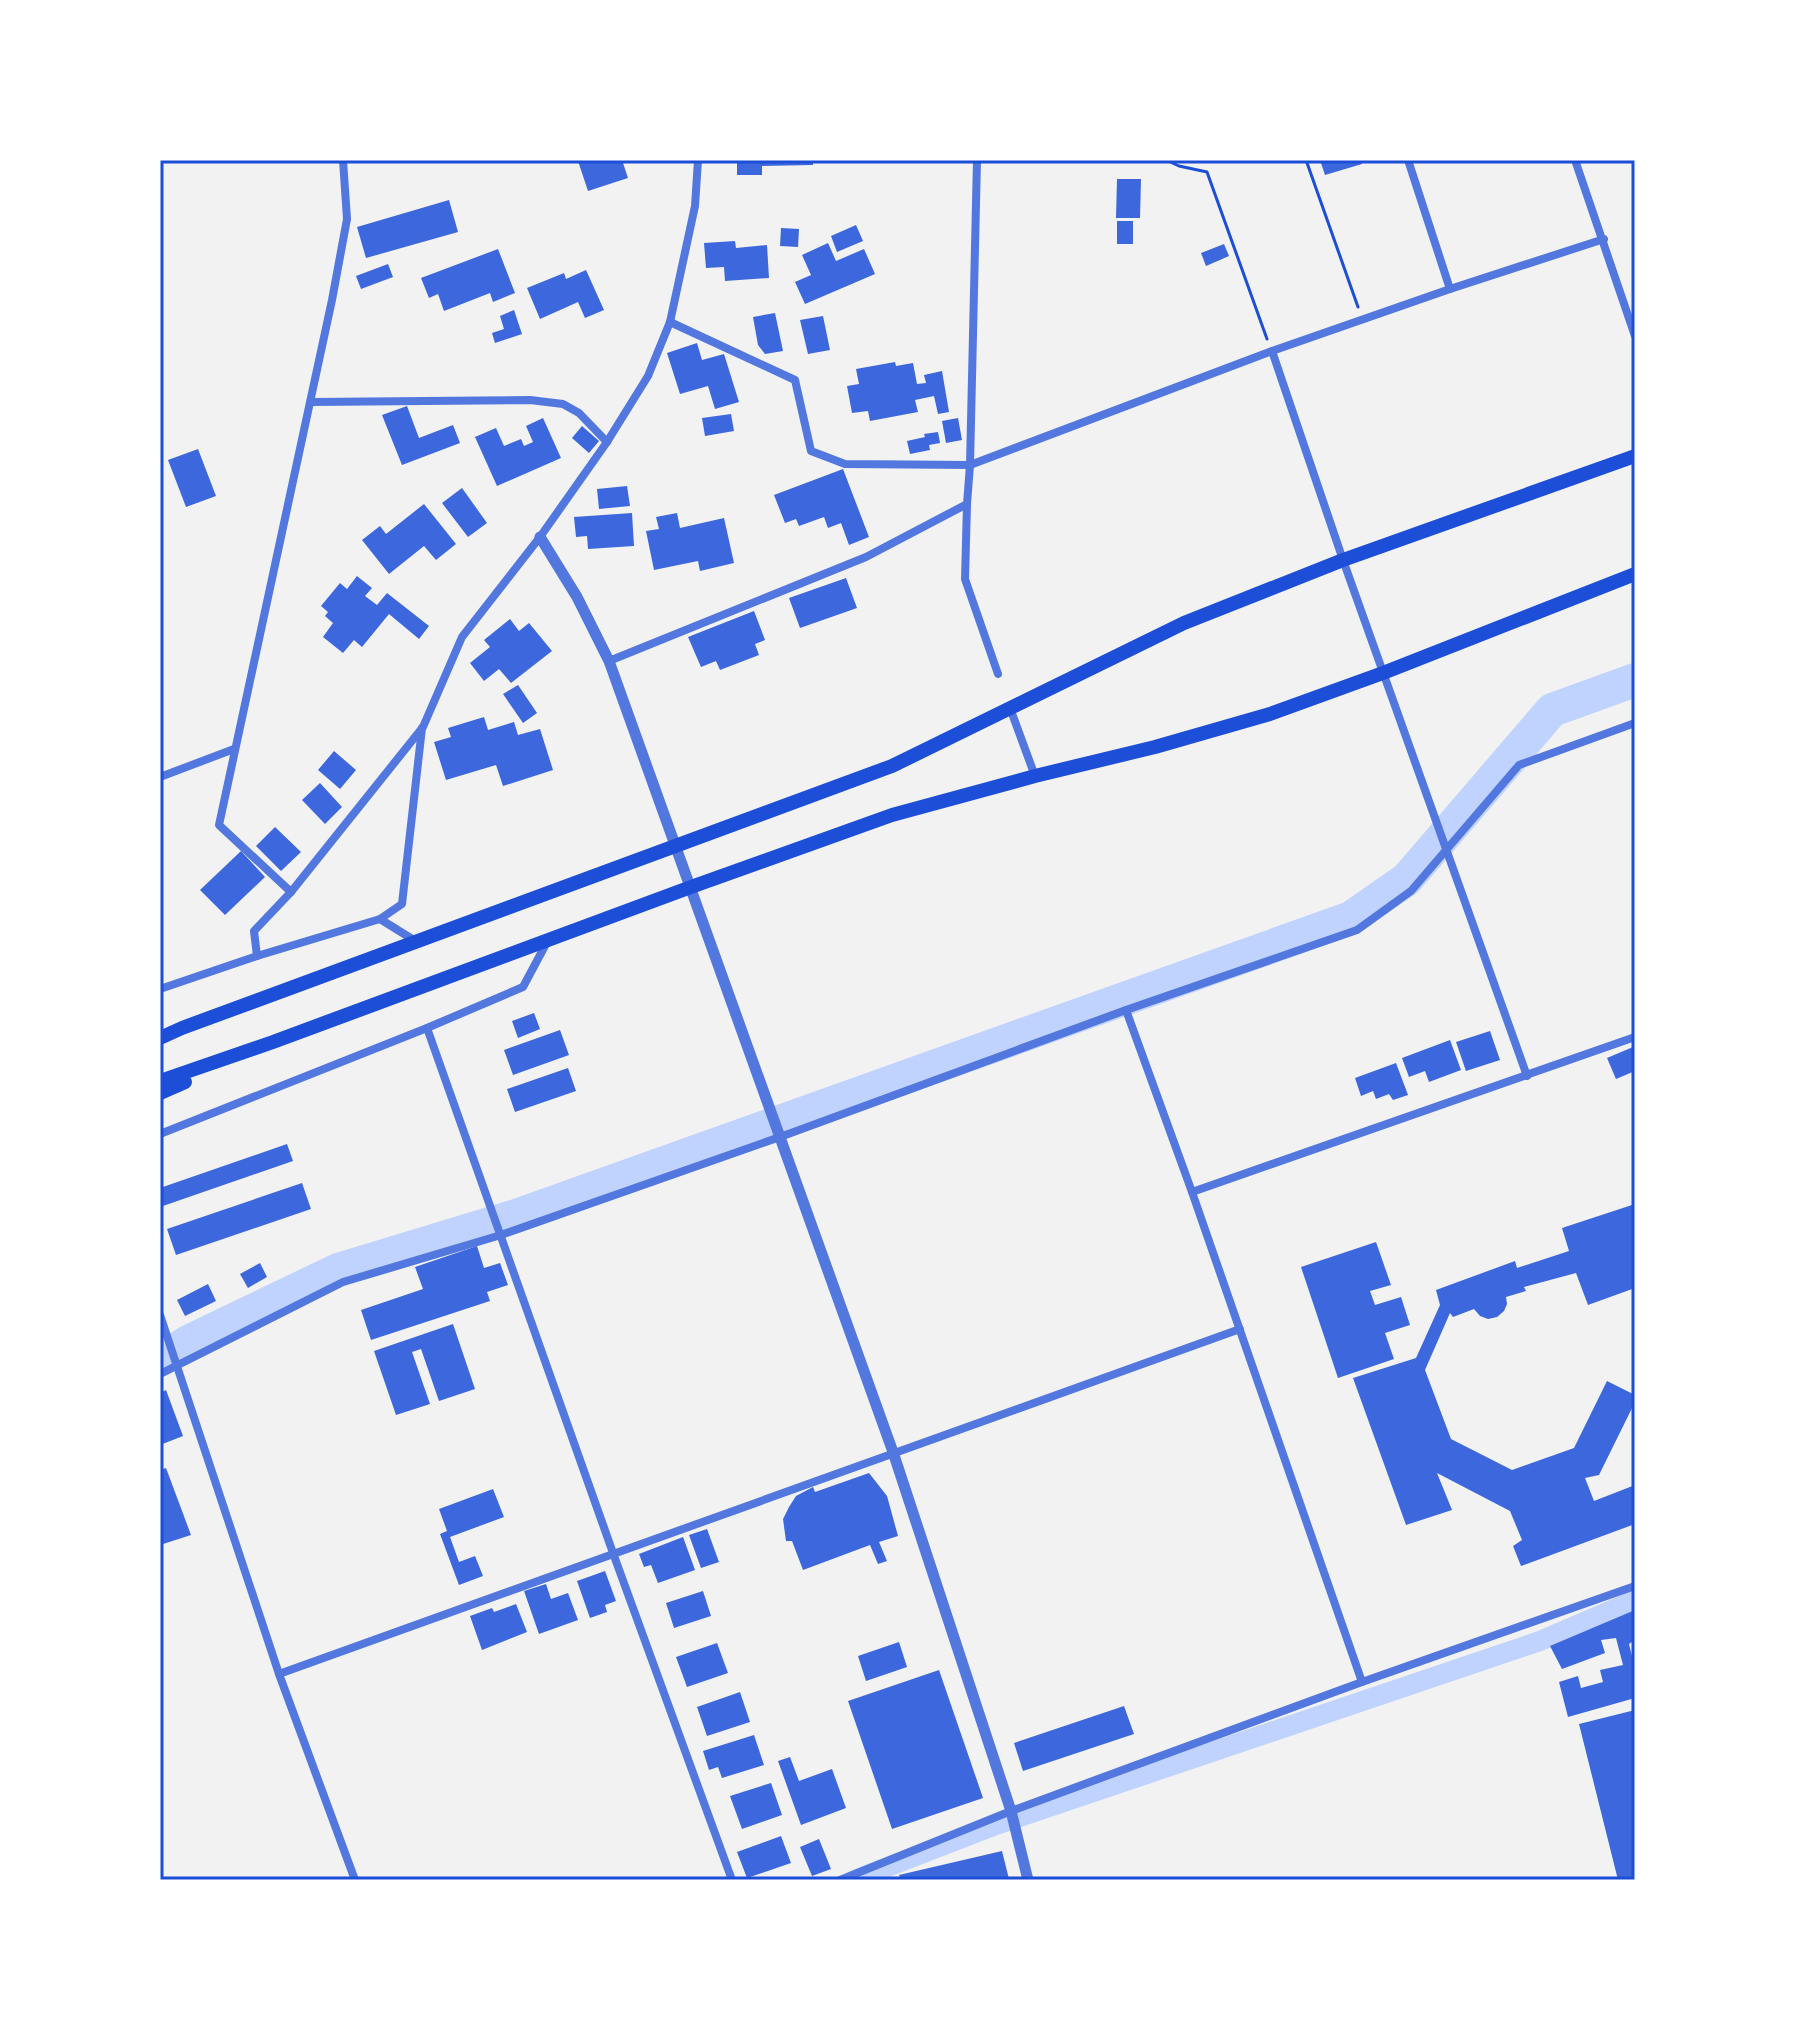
<svg xmlns="http://www.w3.org/2000/svg" width="1795" height="2040" font-family="Ubuntu,sans-serif">
<style>
.lines{fill:none;stroke-linecap:round;stroke-linejoin:round}
.canal{stroke:#bfd3fe;stroke-width:20}
.river{stroke:#bfd3fe;stroke-width:34}
.building{fill:#3d67dc}
.path{stroke:#1d4ed8;stroke-width:3}
.minor{stroke:#5277de;stroke-width:8}
.tertiary{stroke:#5277de;stroke-width:11}
.trunk{stroke:#1d4ed8;stroke-width:14}
.neatline{fill:none;stroke:#1d4ed8;stroke-width:3}
</style>
<rect width="100%" height="100%" fill="#f2f2f2"/>
<g class="lines">
<polyline class="canal" points="854,1880 996,1825 1540,1641 1635,1600"/>
<polyline class="river" points="160,1360 188,1342 338,1270 516,1216 1351,918 1407,879 1552,710 1635,680"/>
</g>
<g class="building">
<polygon points="582,160 622,160 628,178 588,191 578,161"/>
<polygon points="737,160 813,160 813,165 762,166 762,175 737,175"/>
<polygon points="1320,160 1361,160 1362,164 1325,175"/>
<polygon points="1117,179 1141,179 1140,218 1116,218"/>
<polygon points="449,200 458,232 366,258 357,227"/>
<rect x="1117" y="221" width="16" height="23"/>
<polygon points="856,225 863,241 837,252 831,236"/>
<polygon points="781,228 799,229 798,247 780,246"/>
<polygon points="735,241 736,248 767,245 769,278 725,281 724,267 706,268 704,243"/>
<polygon points="828,243 836,261 864,249 875,274 805,304 795,282 811,275 802,255"/>
<polygon points="1224,244 1229,256 1206,266 1201,253"/>
<polygon points="498,249 515,293 493,302 490,293 444,311 438,294 429,298 421,278"/>
<polygon points="388,264 393,277 361,289 356,276"/>
<polygon points="586,270 604,310 585,318 578,302 540,319 527,288 564,273 566,279"/>
<polygon points="514,310 522,334 495,343 492,333 504,329 500,316"/>
<polygon points="775,313 783,351 765,354 758,345 753,317"/>
<polygon points="823,316 830,350 808,354 800,320"/>
<polygon points="697,343 702,360 724,354 739,402 715,409 708,386 680,394 667,353"/>
<polygon points="895,362 896,366 913,363 917,384 926,383 924,375 942,371 949,412 938,414 934,396 915,400 918,412 870,421 868,411 852,413 847,386 859,384 856,369"/>
<polygon points="407,406 419,438 453,425 460,443 402,465 382,415"/>
<polygon points="731,414 734,431 705,436 702,418"/>
<polygon points="543,418 561,458 497,486 475,437 496,428 504,446 521,439 524,446 533,442 526,426"/>
<polygon points="958,418 962,440 946,443 942,421"/>
<polygon points="582,426 599,441 589,453 572,438"/>
<polygon points="938,432 940,443 929,445 930,450 910,454 907,441 925,437 924,434"/>
<polygon points="198,449 216,496 186,507 168,460"/>
<polygon points="843,469 869,537 849,545 841,523 828,528 824,517 799,526 796,519 785,523 774,495"/>
<polygon points="627,486 630,506 599,509 597,489"/>
<polygon points="462,488 487,523 468,537 442,503"/>
<polygon points="424,504 456,544 436,560 424,546 389,574 362,540 380,526 386,534"/>
<polygon points="632,513 634,546 588,549 587,536 576,537 574,517"/>
<polygon points="677,513 680,528 724,518 734,563 700,571 698,561 654,570 646,531 659,529 656,517"/>
<polygon points="357,576 372,588 365,596 377,605 387,593 429,626 419,639 389,614 362,647 354,640 343,653 323,637 333,623 325,616 328,612 321,606 340,583 347,589"/>
<polygon points="846,578 857,608 800,628 789,598"/>
<polygon points="754,611 765,640 755,644 759,655 720,670 716,661 701,667 688,637"/>
<polygon points="510,619 519,631 529,623 552,651 511,683 499,669 484,681 470,663 490,647 484,640"/>
<polygon points="518,685 537,713 523,723 503,694"/>
<polygon points="484,717 488,730 514,722 518,735 540,729 553,770 503,786 496,765 446,780 434,742 451,737 448,728"/>
<polygon points="334,751 356,770 340,789 318,770"/>
<polygon points="320,783 342,807 325,824 302,800"/>
<polygon points="275,827 301,852 281,871 256,846"/>
<polygon points="241,851 265,877 225,915 200,890"/>
<polygon points="534,1013 540,1029 518,1038 512,1021"/>
<polygon points="560,1030 569,1055 513,1075 504,1050"/>
<polygon points="1490,1031 1500,1060 1466,1071 1456,1042"/>
<polygon points="1450,1040 1461,1070 1429,1082 1425,1071 1409,1077 1402,1058"/>
<polygon points="1633,1047 1635,1053 1635,1071 1616,1079 1607,1058"/>
<polygon points="1396,1063 1408,1095 1393,1100 1389,1094 1376,1099 1373,1091 1361,1096 1355,1078"/>
<polygon points="568,1068 576,1091 515,1112 507,1089"/>
<polygon points="287,1144 293,1161 160,1207 160,1188"/>
<polygon points="302,1183 311,1209 176,1255 167,1229"/>
<polygon points="1635,1204 1635,1288 1588,1305 1576,1273 1524,1287 1526,1291 1506,1297 1507,1304 1504,1311 1497,1317 1488,1319 1480,1316 1474,1309 1453,1317 1450,1313 1425,1370 1451,1439 1512,1470 1574,1448 1607,1381 1635,1395 1635,1402 1599,1475 1585,1478 1594,1501 1635,1485 1635,1524 1521,1566 1513,1546 1522,1540 1510,1511 1437,1473 1452,1510 1406,1525 1353,1378 1416,1358 1440,1305 1436,1290 1515,1261 1517,1268 1569,1251 1562,1228"/>
<polygon points="1376,1242 1391,1285 1370,1291 1375,1305 1401,1297 1410,1325 1385,1333 1394,1359 1338,1378 1301,1267"/>
<polygon points="477,1246 484,1268 500,1263 508,1285 487,1292 490,1301 371,1340 361,1310 423,1289 415,1267"/>
<polygon points="260,1263 267,1277 248,1288 240,1274"/>
<polygon points="208,1284 216,1301 185,1316 177,1300"/>
<polygon points="453,1324 475,1389 439,1401 421,1349 412,1352 430,1404 396,1415 374,1351"/>
<polygon points="166,1390 183,1436 160,1445 160,1393"/>
<polygon points="166,1468 191,1535 160,1545 160,1470"/>
<polygon points="869,1473 887,1496 898,1536 879,1542 887,1561 878,1564 870,1545 803,1570 792,1541 786,1541 783,1519 789,1507 796,1496 813,1487 815,1492"/>
<polygon points="493,1489 504,1517 450,1537 459,1562 475,1556 483,1576 459,1585 440,1534 447,1531 439,1509"/>
<polygon points="707,1529 719,1562 701,1568 689,1535"/>
<polygon points="683,1537 695,1570 658,1583 651,1565 644,1567 639,1554"/>
<polygon points="605,1571 616,1601 605,1605 607,1612 590,1618 577,1581"/>
<polygon points="546,1584 551,1599 568,1593 578,1620 539,1634 524,1591"/>
<polygon points="703,1591 711,1616 674,1628 666,1603"/>
<polygon points="516,1604 527,1632 482,1650 470,1616 492,1608 494,1612"/>
<polygon points="1635,1610 1635,1640 1629,1644 1635,1668 1635,1698 1568,1717 1559,1682 1578,1676 1581,1688 1603,1682 1600,1670 1623,1665 1616,1638 1601,1640 1605,1653 1562,1669 1550,1646"/>
<polygon points="899,1642 907,1667 866,1681 858,1656"/>
<polygon points="717,1643 728,1673 687,1687 676,1657"/>
<polygon points="939,1670 983,1798 892,1829 848,1701"/>
<polygon points="740,1692 750,1722 707,1736 697,1707"/>
<polygon points="1124,1706 1134,1734 1023,1771 1014,1743"/>
<polygon points="1635,1710 1635,1880 1618,1880 1579,1724"/>
<polygon points="754,1735 764,1765 722,1778 718,1767 709,1770 703,1751"/>
<polygon points="790,1757 799,1781 832,1769 846,1808 801,1825 778,1761"/>
<polygon points="771,1783 782,1815 742,1829 730,1796"/>
<polygon points="781,1836 791,1863 747,1878 737,1852"/>
<polygon points="819,1839 831,1869 812,1876 800,1847"/>
<polygon points="1002,1851 1009,1879 901,1880 899,1875"/>
</g>
<g class="lines">
<g class="path">
<polyline points="1166,160 1179,166 1207,172 1267,339"/>
<polyline points="1306,160 1358,307"/>
</g>
<g class="minor">
<polyline points="1408,160 1450,289"/>
<polyline points="1575,160 1635,336"/>
<polyline points="670,322 795,380 811,451 845,464 970,465 977,160"/>
<polyline points="1272,351 1343,560 1527,1076"/>
<polyline points="311,402 530,400 563,404 579,413 607,442"/>
<polyline points="967,504 965,579 998,674"/>
<polyline points="609,661 866,557 967,504 970,465 1272,351 1450,289 1604,239"/>
<polyline points="1010,708 1035,776"/>
<polyline points="160,777 234,749"/>
<polyline points="291,892 219,825 332,300 347,219 343,160"/>
<polyline points="380,919 402,904 422,728"/>
<polyline points="257,956 254,931 291,892 423,727 462,637 540,537 607,442 648,376 670,322 695,206 698,160"/>
<polyline points="160,989 257,956 380,919 417,942"/>
<polyline points="1126,1010 1192,1192 1362,1682"/>
<polyline points="427,1028 613,1553 732,1880"/>
<polyline points="160,1134 427,1028 523,987 547,942"/>
<polyline points="1192,1192 1635,1037"/>
<polyline points="160,1315 279,1674 355,1880"/>
<polyline points="160,1374 343,1282 501,1235 780,1137 1126,1010 1357,930 1411,891 1519,765 1635,723"/>
<polyline points="279,1674 1240,1329"/>
<polyline points="840,1880 1011,1811 1362,1682 1635,1586"/>
</g>
<polyline class="tertiary" points="540,537 577,597 609,661 893,1452 1011,1811 1028,1880"/>
<g class="trunk">
<polyline points="160,1038 182,1028 892,766 1184,623 1343,560 1635,456"/>
<polyline points="160,1081 273,1042 691,887 892,815 1035,776 1155,747 1270,714 1383,673 1635,574"/>
<polyline points="160,1093 185,1082"/>
</g>
</g>
<rect width="1795" height="2040" fill="none" stroke="#ffffff" stroke-width="324"/>
<rect x="162" y="162" width="1471" height="1716" class="neatline"/>
</svg>
